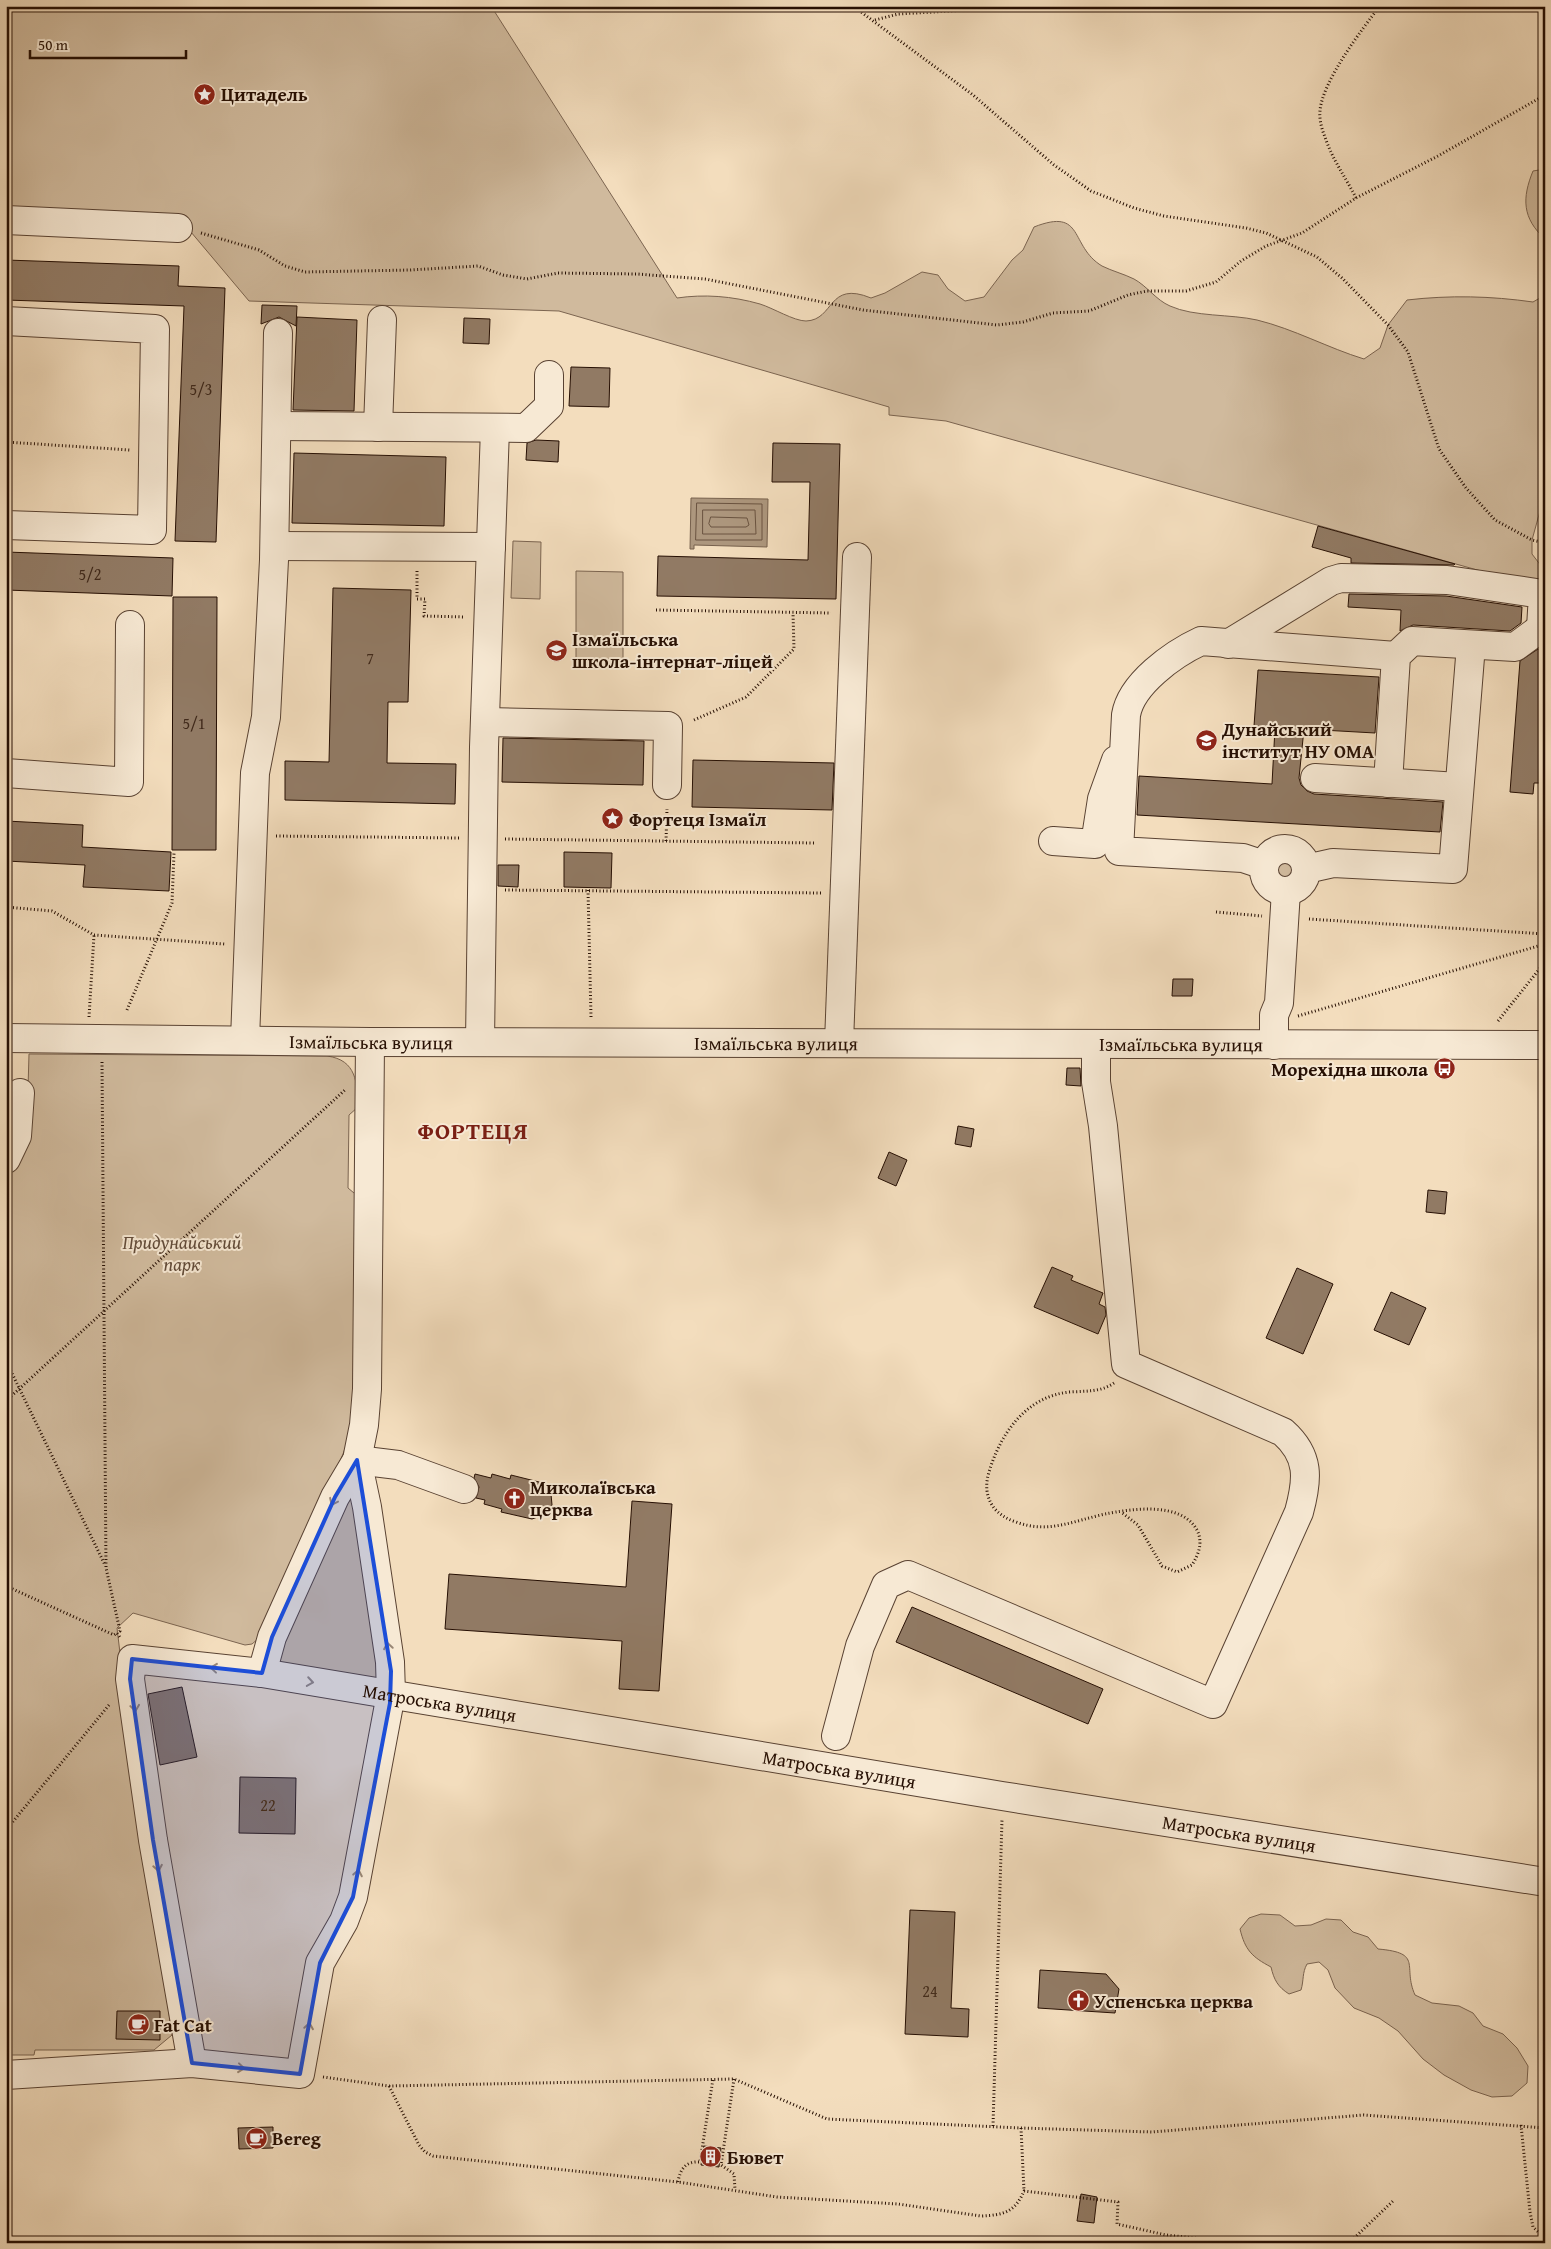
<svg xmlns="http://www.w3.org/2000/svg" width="1551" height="2249" font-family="'Gentium Book Plus',serif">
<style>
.green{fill:#d0ba9d;stroke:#7b6450}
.water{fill:#ad977e;stroke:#77614d}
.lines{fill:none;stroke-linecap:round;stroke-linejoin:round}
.shore{stroke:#6a5340;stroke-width:1}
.building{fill:#917a64;stroke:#260f03}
.minor-casing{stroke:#594232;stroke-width:30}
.path{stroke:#260f03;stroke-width:3;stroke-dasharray:1 2.5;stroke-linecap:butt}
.minor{stroke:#f7e9d4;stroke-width:28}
.oneway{stroke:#998776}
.marked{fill:#1d4ed8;fill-opacity:0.2;stroke:#1d4ed8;stroke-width:4;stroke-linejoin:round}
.labels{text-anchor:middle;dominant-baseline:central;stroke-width:4;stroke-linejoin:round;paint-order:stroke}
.number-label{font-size:16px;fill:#412a1b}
.poi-label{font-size:19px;font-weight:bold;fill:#260f03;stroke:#f7e9d4;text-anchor:start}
.street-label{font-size:19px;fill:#260f03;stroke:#f7e9d4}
.park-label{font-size:19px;font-style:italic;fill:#624b39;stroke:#f7e9d4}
.district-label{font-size:24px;font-weight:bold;letter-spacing:1px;fill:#7a1f14;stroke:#f7e9d4}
</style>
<rect width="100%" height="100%" fill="#f3ddbd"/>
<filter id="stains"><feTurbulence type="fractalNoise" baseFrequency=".004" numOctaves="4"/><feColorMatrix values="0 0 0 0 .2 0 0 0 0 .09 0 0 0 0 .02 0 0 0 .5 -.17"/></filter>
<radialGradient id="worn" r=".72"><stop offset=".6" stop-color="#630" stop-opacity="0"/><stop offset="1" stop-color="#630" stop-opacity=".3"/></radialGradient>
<g class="green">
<path d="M6,6h485l186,292c27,-4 55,-2 83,6 13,4 34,17 46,17 29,-1 21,-41 65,-23l14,-5 37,-21 16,3 10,14 17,12 19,-4 28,-37 11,-10 11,-23c51,-20 35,19 68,39 10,5 22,8 32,13 13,7 22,21 36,27 24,11 61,8 87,14 37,9 71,28 107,39l16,-11 8,-23 19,-25c43,-5 84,-4 126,2l12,-7v198l-13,47v14l13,17v18l-599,-168 -57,-6v-8l-330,-96 -310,-10 -69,-82 -174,-8z"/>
<path d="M1545,169v70c-23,-21 -23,-41 -12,-68z"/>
<polygon points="513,541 541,542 540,599 511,598"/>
<polygon points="576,571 623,572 623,659 576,659"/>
<circle cx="1285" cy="870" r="14"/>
<path d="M29,1054l298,2c30,4 30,27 31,51l-9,8 -1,73 12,10 -3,189 -8,51 -6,16 -78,179 -13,11 -7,1 -112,-32 -16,15 8,67 47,340 -18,15h-119l-1,5h-28v-884l21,-48z"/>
<polygon points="352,1493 381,1682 280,1670 274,1651 343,1498"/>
<path d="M1261,1914l19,1 15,11 16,-1 15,-6 15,1 12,12 15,5 10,12c46,4 24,17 37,46l17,8 27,3 14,7 10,13 20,8 14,14 11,18 -1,17 -15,13 -20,1 -21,-7 -27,-15 -21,-16 -25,-28 -19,-13 -25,-10 -19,-20 -7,-18 -9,-8 -12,2c-5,9 -3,16 -6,26l-12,4c-11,-7 -15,-14 -18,-27 -19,-10 -26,-17 -31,-38l9,-11z"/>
</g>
<polygon class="water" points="691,498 768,499 767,547 694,545 694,549 690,549"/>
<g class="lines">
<g class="shore">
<polygon points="697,503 762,504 762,540 696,540"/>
<polygon points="703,510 755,510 756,534 703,534"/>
<polygon points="711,517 747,518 749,525 746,527 711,527 709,524"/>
</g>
</g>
<g class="building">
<polygon points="6,260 179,266 178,286 225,288 216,542 175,541 184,306 6,300"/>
<polygon points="262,305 297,306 296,326 279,317 261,324"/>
<polygon points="297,317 357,320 354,411 293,410"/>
<polygon points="464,318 490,319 489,344 463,343"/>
<polygon points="571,367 610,368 609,407 569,406"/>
<polygon points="536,440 559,441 558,462 526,460 527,443"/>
<polygon points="773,443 840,444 836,599 657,596 658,556 808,560 810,482 772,482"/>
<polygon points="294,453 446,457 444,526 292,523"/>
<polygon points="1318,526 1455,564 1454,565 1351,563 1351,558 1312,547"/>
<polygon points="6,552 173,558 172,596 6,590"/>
<polygon points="333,588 411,590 408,702 388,702 387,763 456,764 455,804 285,800 285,761 329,762"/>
<polygon points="1349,594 1446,596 1522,607 1521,623 1510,631 1413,625 1400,631 1401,610 1348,607"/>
<polygon points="173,597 217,597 216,850 172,850"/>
<polygon points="1538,649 1545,650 1545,783 1534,783 1533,794 1510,792 1520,661"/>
<polygon points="1258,670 1379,677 1375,733 1304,729 1299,778 1301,785 1307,791 1314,794 1443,802 1440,832 1137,815 1139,776 1272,784 1275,728 1254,726"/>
<polygon points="503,738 644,741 643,785 502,782"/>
<polygon points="693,760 834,763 832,810 692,807"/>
<polygon points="6,821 83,825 82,847 171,852 169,891 83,887 85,865 6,861"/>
<polygon points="564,852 612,853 611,888 564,887"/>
<polygon points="498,865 519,865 518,887 498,886"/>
<polygon points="1173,979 1193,979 1192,996 1172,996"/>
<polygon points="1067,1068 1080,1068 1081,1086 1066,1085"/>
<polygon points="958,1126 974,1129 971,1147 955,1144"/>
<polygon points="889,1152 907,1160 896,1186 878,1178"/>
<polygon points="1428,1190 1447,1192 1445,1214 1426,1212"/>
<polygon points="1052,1267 1073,1276 1071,1280 1103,1293 1099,1304 1105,1307 1106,1315 1098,1334 1034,1307"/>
<polygon points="1297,1268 1333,1284 1303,1354 1266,1338"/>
<polygon points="1391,1292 1426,1308 1409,1345 1374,1330"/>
<polygon points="475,1474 491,1478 492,1474 510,1479 511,1475 543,1483 551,1494 552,1505 546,1514 532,1519 501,1512 502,1509 484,1504 485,1500 476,1498 479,1487 474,1478"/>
<polygon points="632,1501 672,1504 659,1691 619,1689 622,1641 445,1629 449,1574 626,1587"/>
<polygon points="912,1607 1103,1689 1088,1724 896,1642"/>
<polygon points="182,1687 197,1757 160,1765 148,1694"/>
<polygon points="240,1777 296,1778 295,1834 239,1833"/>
<polygon points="910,1910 955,1912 951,2008 969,2009 968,2037 905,2034"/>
<polygon points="1040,1970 1106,1974 1119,1989 1115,2013 1038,2008"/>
<polygon points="117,2011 160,2011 160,2040 116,2039"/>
<polygon points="273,2127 273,2148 239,2149 238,2128"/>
<polygon points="704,2146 721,2148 719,2167 701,2165"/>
<polygon points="1081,2194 1097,2197 1094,2223 1077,2221"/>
</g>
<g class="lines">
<defs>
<g id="minor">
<polyline points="6,220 178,228"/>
<polyline points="6,321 155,329 152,530 6,525"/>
<polyline points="277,426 526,428 549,406 549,375"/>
<polyline points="378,427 382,320"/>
<polyline points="275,546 491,547"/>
<polyline points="1228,644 1331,581 1341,578 1447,580 1543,594 1541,628"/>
<polyline points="485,722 668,726 667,785"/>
<polyline points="6,773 129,782 130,625"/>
<polyline points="1315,778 1459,787"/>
<polyline points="1388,783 1396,656 1412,641 1515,647 1541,628 1545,628"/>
<polyline points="1053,841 1095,844 1102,799 1116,760"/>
<circle cx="1285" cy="870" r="21"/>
<path d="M1264,865l-21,-7 -124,-7 7,-136c5,-31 47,-61 75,-74l195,15"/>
<polyline points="1306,869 1333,863 1453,869 1471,645"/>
<path id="s1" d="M6,1038l364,4 1175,3"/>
<polyline points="245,1040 255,773 266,717 274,560 278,333"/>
<polyline points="480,1042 484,747 495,428"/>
<polyline points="839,1043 857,557"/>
<polyline points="1274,1045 1274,1015 1279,1003 1286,891"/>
<polyline points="6,1159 17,1136 20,1093"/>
<polyline points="357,1460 398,1465 464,1489"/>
<polyline points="262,1673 272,1637 335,1497 357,1460 364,1425 367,1389 370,1042"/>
<path d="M836,1736l24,-90 26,-61 22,-10 305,129 86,-192c9,-33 11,-56 -16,-80l-157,-68 -23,-238 -7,-44v-38"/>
<path id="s2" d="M192,2063l-39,-223 -23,-161 2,-20 130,14 740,123 543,86"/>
<polyline points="6,2075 192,2063 300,2074 320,1963 344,1921 353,1897 391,1694 390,1662 367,1507 357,1460"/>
</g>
</defs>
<use href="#minor" class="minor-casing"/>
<g class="path">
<polyline points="853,6 973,95 1054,165 1091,191 1134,208 1164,216 1246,228 1266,233 1317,257 1342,278 1388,325 1408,352 1439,449 1466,488 1495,520 1532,540 1545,543"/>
<polyline points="875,20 898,14 969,10 974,6"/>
<path d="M1356,198c-10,-20 -24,-39 -31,-61 -3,-7 -6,-18 -5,-26 2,-29 42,-82 60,-105"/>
<polyline points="201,233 259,250 285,266 305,272 410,270 478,266 503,275 527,279 558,273 637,274 705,279 863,310 997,325 1023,322 1053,313 1089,311 1128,295 1147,291 1186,291 1216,282 1241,261 1266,246 1302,233 1356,198 1438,156 1545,95"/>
<polyline points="6,415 9,345"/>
<polyline points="6,442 130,450"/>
<polyline points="417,571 417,599 425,599 424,616 465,617"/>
<polyline points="656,610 831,613"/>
<polyline points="694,720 746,697 794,649 793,613"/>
<polyline points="276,836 459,838"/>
<polyline points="505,839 814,843"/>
<polyline points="666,841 667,809"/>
<polyline points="505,890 821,893"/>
<polyline points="588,890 591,1017"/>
<polyline points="6,907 52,911 94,935 225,944"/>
<polyline points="1216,912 1262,916"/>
<polyline points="1309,919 1545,934"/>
<polyline points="127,1010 172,903 174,853"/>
<polyline points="1298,1016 1545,944"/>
<polyline points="89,1017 94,935"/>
<polyline points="1498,1021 1545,962"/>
<polyline points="102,1062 106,1568 120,1631 117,1633"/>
<polyline points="6,1361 105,1565"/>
<path d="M1114,1383c-13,9 -28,8 -44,9 -43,4 -69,40 -81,80 -4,13 -3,25 5,36 6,7 13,11 22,14 32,12 57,-1 89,-8 26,-5 76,-13 92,16 6,12 2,24 -5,35l-15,7 -15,-6 -24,-41 -17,-13"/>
<polyline points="6,1401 346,1089"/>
<polyline points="6,1586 114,1635 117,1633 121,1639"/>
<polyline points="6,1830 109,1705"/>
<polyline points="323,2077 389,2086 734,2079 827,2119 1021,2128 1152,2132 1364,2115 1545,2128"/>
<polyline points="734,2079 721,2165 734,2174 735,2190"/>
<path d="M389,2086l30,59 6,7 8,4 245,26 99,15 121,7 83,12c23,-1 34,-4 43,-25l94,11 -1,22 49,11 75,8"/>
<polyline points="1521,2125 1530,2212 1533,2227 1545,2238"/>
<polyline points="993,2126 1002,1819"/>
<polyline points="1021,2128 1024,2191"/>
<path d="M678,2182c2,-13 8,-21 22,-20l13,-83"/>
<polyline points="1349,2243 1393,2201"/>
</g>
<use href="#minor" class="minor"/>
</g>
<defs><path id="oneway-chevron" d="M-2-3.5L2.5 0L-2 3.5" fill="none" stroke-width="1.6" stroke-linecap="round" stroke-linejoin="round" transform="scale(1.25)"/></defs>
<g class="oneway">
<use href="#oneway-chevron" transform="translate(333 1502) rotate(115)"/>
<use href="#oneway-chevron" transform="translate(388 1646) rotate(-99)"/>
<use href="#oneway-chevron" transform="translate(214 1668) rotate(-174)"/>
<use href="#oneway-chevron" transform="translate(310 1682) rotate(9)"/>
<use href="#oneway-chevron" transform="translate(135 1708) rotate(82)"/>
<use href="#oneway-chevron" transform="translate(158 1868) rotate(80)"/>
<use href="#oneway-chevron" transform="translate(358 1873) rotate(-79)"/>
<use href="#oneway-chevron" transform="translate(309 2026) rotate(-81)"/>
<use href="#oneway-chevron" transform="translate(241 2068) rotate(6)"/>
</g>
<path class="marked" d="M357,1460l34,211 -1,32 -37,194 -33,66 -20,111 -108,-11 -39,-223 -23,-161 2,-20 130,14 10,-36 63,-140z"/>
<defs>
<symbol id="sight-disc" viewBox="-11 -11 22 22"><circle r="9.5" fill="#8f2418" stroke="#f7e9d4"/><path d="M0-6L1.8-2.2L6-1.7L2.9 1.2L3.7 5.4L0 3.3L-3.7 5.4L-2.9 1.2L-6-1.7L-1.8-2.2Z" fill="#fff"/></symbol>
<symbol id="school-disc" viewBox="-11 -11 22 22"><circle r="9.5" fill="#8f2418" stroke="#f7e9d4"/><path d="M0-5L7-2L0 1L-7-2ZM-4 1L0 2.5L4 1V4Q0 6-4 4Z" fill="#fff"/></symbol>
<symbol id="university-disc" viewBox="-11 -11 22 22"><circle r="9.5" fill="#8f2418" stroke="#f7e9d4"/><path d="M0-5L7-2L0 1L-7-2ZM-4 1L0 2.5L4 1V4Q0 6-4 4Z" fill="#fff"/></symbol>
<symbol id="bus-disc" viewBox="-11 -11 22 22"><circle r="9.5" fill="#8f2418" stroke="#f7e9d4"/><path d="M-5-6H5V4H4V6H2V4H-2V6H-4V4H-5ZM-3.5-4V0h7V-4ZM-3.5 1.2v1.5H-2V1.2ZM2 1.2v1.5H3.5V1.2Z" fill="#fff"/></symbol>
<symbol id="church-disc" viewBox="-11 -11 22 22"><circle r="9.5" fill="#8f2418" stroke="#f7e9d4"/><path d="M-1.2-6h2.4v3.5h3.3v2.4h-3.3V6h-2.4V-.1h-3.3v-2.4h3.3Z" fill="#fff"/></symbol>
<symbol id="cafe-disc" viewBox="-11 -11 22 22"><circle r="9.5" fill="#8f2418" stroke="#f7e9d4"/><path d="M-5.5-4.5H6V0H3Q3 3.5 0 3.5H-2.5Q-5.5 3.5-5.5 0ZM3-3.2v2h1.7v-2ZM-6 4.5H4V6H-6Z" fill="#fff"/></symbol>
<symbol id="building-disc" viewBox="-11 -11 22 22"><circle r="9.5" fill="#8f2418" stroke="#f7e9d4"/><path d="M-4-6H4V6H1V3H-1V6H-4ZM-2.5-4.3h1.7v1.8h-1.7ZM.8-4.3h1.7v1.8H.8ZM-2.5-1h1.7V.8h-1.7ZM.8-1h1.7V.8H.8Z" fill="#fff"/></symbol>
</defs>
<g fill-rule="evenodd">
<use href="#sight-disc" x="192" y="82" width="25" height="25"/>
<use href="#school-disc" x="544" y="638" width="25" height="25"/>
<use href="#university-disc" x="1194" y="728" width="25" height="25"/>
<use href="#sight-disc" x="600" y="806" width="25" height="25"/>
<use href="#bus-disc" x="1432" y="1056" width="25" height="25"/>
<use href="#church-disc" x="502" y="1486" width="25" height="25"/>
<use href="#church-disc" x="1066" y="1988" width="25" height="25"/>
<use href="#cafe-disc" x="126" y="2012" width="25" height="25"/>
<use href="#cafe-disc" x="244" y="2126" width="25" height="25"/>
<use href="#building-disc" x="698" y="2144" width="25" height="25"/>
</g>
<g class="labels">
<g class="number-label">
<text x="201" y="389">5/3</text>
<text x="90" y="574">5/2</text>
<text x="370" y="658">7</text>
<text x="194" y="723">5/1</text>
<text x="268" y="1805">22</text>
<text x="930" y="1991">24</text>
</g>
<g class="poi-label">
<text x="221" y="94">Цитадель</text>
<text x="572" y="639">Ізмаїльська<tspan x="572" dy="22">школа-інтернат-ліцей</tspan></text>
<text x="1222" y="729">Дунайський<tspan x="1222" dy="22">інститут НУ ОМА</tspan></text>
<text x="629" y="819">Фортеця Ізмаїл</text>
<text x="1428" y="1069" text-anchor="end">Морехідна школа</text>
<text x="530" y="1487">Миколаївська<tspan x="530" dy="22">церква</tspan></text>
<text x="1094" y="2001">Успенська церква</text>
<text x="154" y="2025">Fat Cat</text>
<text x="272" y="2138">Bereg</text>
<text x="727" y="2157">Бювет</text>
</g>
<g class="street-label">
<text stroke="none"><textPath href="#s1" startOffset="365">Ізмаїльська вулиця</textPath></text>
<text stroke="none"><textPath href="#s1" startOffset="770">Ізмаїльська вулиця</textPath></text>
<text stroke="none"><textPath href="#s1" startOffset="1175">Ізмаїльська вулиця</textPath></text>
<text stroke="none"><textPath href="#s2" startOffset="720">Матроська вулиця</textPath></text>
<text stroke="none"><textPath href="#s2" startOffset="1125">Матроська вулиця</textPath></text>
<text stroke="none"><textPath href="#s2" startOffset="1530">Матроська вулиця</textPath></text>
</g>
<g class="park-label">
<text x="182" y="1242">Придунайський<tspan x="182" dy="22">парк</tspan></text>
</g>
<g class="district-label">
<text x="473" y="1130">ФОРТЕЦЯ</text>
</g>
</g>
<rect width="1551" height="2249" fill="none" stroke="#f3ddbd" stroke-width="25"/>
<rect x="8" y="8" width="1536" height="2234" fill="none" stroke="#260f03" stroke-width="2.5"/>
<rect x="12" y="12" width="1526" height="2224" fill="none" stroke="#260f03"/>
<path d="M30 50v8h156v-8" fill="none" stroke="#260f03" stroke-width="2.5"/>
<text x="38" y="50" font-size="15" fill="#260f03" stroke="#f7e9d4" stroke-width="4" paint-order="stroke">50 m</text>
<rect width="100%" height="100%" filter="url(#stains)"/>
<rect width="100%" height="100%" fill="url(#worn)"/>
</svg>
